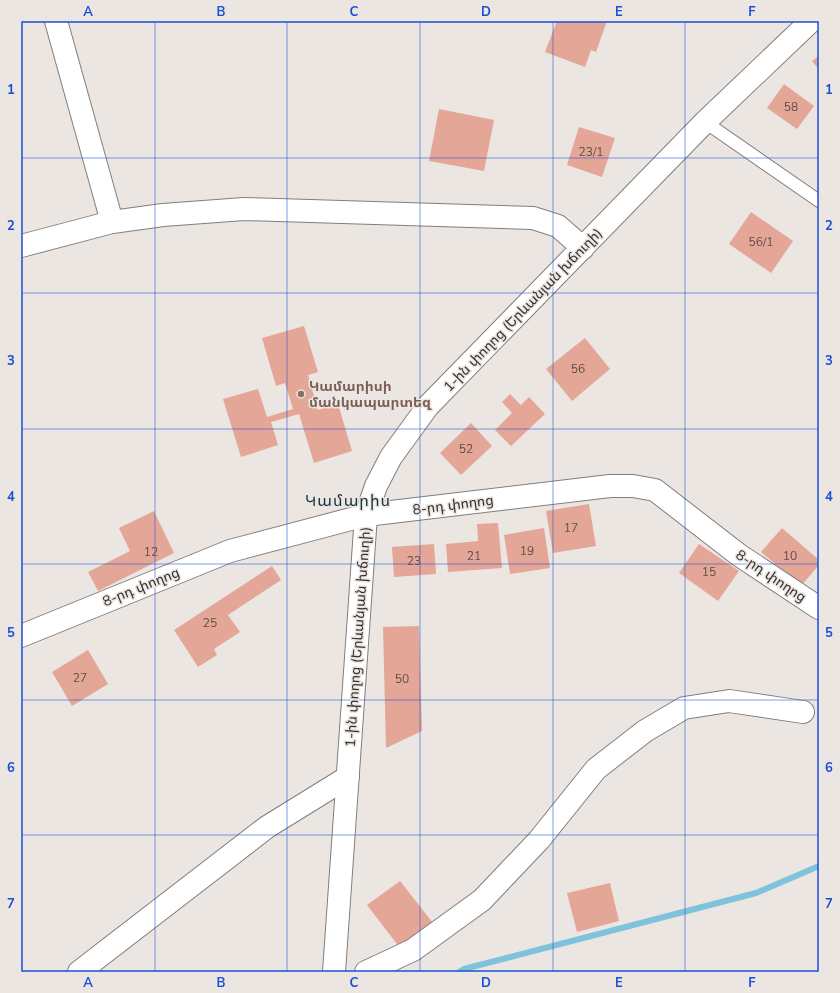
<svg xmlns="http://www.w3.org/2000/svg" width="840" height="993" font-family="'Nunito Sans','Noto Sans Armenian',sans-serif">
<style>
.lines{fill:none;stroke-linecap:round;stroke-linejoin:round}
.stream{stroke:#7ec3db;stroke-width:6}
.building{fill:#e4a696}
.lane-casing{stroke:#827e7a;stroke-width:14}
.street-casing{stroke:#827e7a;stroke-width:24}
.secondary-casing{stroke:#827e7a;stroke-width:24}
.lane{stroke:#fff;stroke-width:12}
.street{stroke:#fff;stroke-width:22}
.secondary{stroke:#fff;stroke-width:22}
.grid{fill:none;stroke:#1d4ed8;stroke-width:1;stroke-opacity:0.55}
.education-dot{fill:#8d6e63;stroke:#ebe6e2;stroke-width:1.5}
.labels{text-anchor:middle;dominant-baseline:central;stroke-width:3;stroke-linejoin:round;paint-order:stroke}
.number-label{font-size:12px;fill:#604f4a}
.street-label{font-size:14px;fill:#343230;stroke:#ebe6e2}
.education-label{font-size:14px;font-weight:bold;fill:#785e54;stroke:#ebe6e2;text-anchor:start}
.quarter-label{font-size:16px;letter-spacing:1px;fill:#16363e;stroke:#ebe6e2}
.neatline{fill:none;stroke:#1d4ed8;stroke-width:1.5}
.grid-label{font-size:13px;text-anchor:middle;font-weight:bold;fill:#1d4ed8}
</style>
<rect width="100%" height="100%" fill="#ebe6e2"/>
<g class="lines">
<polyline class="stream" points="459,972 464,969 756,893 819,866"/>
</g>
<g class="building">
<polygon points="557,21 607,21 596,52 591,50 585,67 545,52"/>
<polygon points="819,56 819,70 812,61"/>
<polygon points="784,84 814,106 797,129 767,108"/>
<polygon points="439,109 494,120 484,171 429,161"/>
<polygon points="579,127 615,138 602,177 567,165"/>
<polygon points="751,212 793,241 771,273 729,244"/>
<polygon points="304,326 318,372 308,375 318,410 338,404 352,451 314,463 299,414 271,422 278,445 241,457 223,399 258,389 267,417 293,409 285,383 276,386 262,338"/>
<polygon points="585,338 610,369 572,401 546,369"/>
<polygon points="510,394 521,405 529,397 545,414 511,446 495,430 512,413 502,402"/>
<polygon points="471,423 492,446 461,475 440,453"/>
<polygon points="589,504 596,546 553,553 546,511"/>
<polygon points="154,511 174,553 98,591 88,572 130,551 119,528"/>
<polygon points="498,523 502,568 448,572 446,544 478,541 477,524"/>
<polygon points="544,528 550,568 510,574 504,535"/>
<polygon points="782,528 819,560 819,565 801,586 761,552"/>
<polygon points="434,544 436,574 394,577 392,547"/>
<polygon points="699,544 739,571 718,601 679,573"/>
<polygon points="272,566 281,580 228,615 240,632 214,649 217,655 198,667 174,630"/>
<polygon points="419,626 422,731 386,748 383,627"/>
<polygon points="88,650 108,684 72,706 52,672"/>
<polygon points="400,881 433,923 400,948 367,905"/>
<polygon points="610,883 619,921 577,932 567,893"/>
</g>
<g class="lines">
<defs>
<polyline id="lane" points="705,122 819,201"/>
<g id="street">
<polyline points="56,21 112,222"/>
<polyline points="21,246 112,222 163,215 244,209 533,218 558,226 583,248"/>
<polyline points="21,636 230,551 366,515 610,486 633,486 655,490 739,555 819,608"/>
<polyline points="79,972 267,827 348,777"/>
<polyline points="366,972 413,950 482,900 539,840 596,769 645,731 684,708 729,701 803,712"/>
</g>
<polyline id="secondary" points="334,972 366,515 376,486 391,457 428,406 705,122 811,21"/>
</defs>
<use href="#lane" class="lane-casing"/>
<use href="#street" class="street-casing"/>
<use href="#secondary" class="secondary-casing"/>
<use href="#lane" class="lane"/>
<use href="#street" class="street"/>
<use href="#secondary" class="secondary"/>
</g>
<path class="grid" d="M155,21v951M287,21v951M420,21v951M553,21v951M685,21v951M21,158h798M21,293h798M21,429h798M21,564h798M21,700h798M21,835h798"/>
<circle class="education-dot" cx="301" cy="394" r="4"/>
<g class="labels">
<g class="number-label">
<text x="791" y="107">58</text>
<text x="591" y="152">23/1</text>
<text x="761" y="242">56/1</text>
<text x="578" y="369">56</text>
<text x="466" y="449">52</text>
<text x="571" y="528">17</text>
<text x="527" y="551">19</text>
<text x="151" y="552">12</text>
<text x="474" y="556">21</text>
<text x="790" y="556">10</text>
<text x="414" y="561">23</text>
<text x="709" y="572">15</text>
<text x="210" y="623">25</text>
<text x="80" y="678">27</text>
<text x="402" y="679">50</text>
</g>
<g class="street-label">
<text transform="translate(523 310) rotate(-46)">1-ին փողոց (Երևանյան խճուղի)</text>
<text transform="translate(453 505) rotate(-7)">8-րդ փողոց</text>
<text transform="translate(771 576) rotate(34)">8-րդ փողոց</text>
<text transform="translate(141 587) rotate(-22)">8-րդ փողոց</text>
<text transform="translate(358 637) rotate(-86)">1-ին փողոց (Երևանյան խճուղի)</text>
</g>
<g class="education-label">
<text x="309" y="386">Կամարիսի<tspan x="309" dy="16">մանկապարտեզ</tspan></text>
</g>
<g class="quarter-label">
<text x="348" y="501">Կամարիս</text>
</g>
</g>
<rect width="840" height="993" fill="none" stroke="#ebe6e2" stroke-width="44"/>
<rect x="22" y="22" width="796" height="949" class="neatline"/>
<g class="grid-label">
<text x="88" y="16">A</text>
<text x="221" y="16">B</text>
<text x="354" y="16">C</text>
<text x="486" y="16">D</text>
<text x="619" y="16">E</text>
<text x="752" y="16">F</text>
<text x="11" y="94">1</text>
<text x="829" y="94">1</text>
<text x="11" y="230">2</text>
<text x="829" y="230">2</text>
<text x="11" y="365">3</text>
<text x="829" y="365">3</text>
<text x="11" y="501">4</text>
<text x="829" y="501">4</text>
<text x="11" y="637">5</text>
<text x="829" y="637">5</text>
<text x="11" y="772">6</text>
<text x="829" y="772">6</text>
<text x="11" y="908">7</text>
<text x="829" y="908">7</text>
<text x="88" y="987">A</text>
<text x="221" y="987">B</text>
<text x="354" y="987">C</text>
<text x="486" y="987">D</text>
<text x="619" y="987">E</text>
<text x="752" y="987">F</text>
</g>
</svg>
